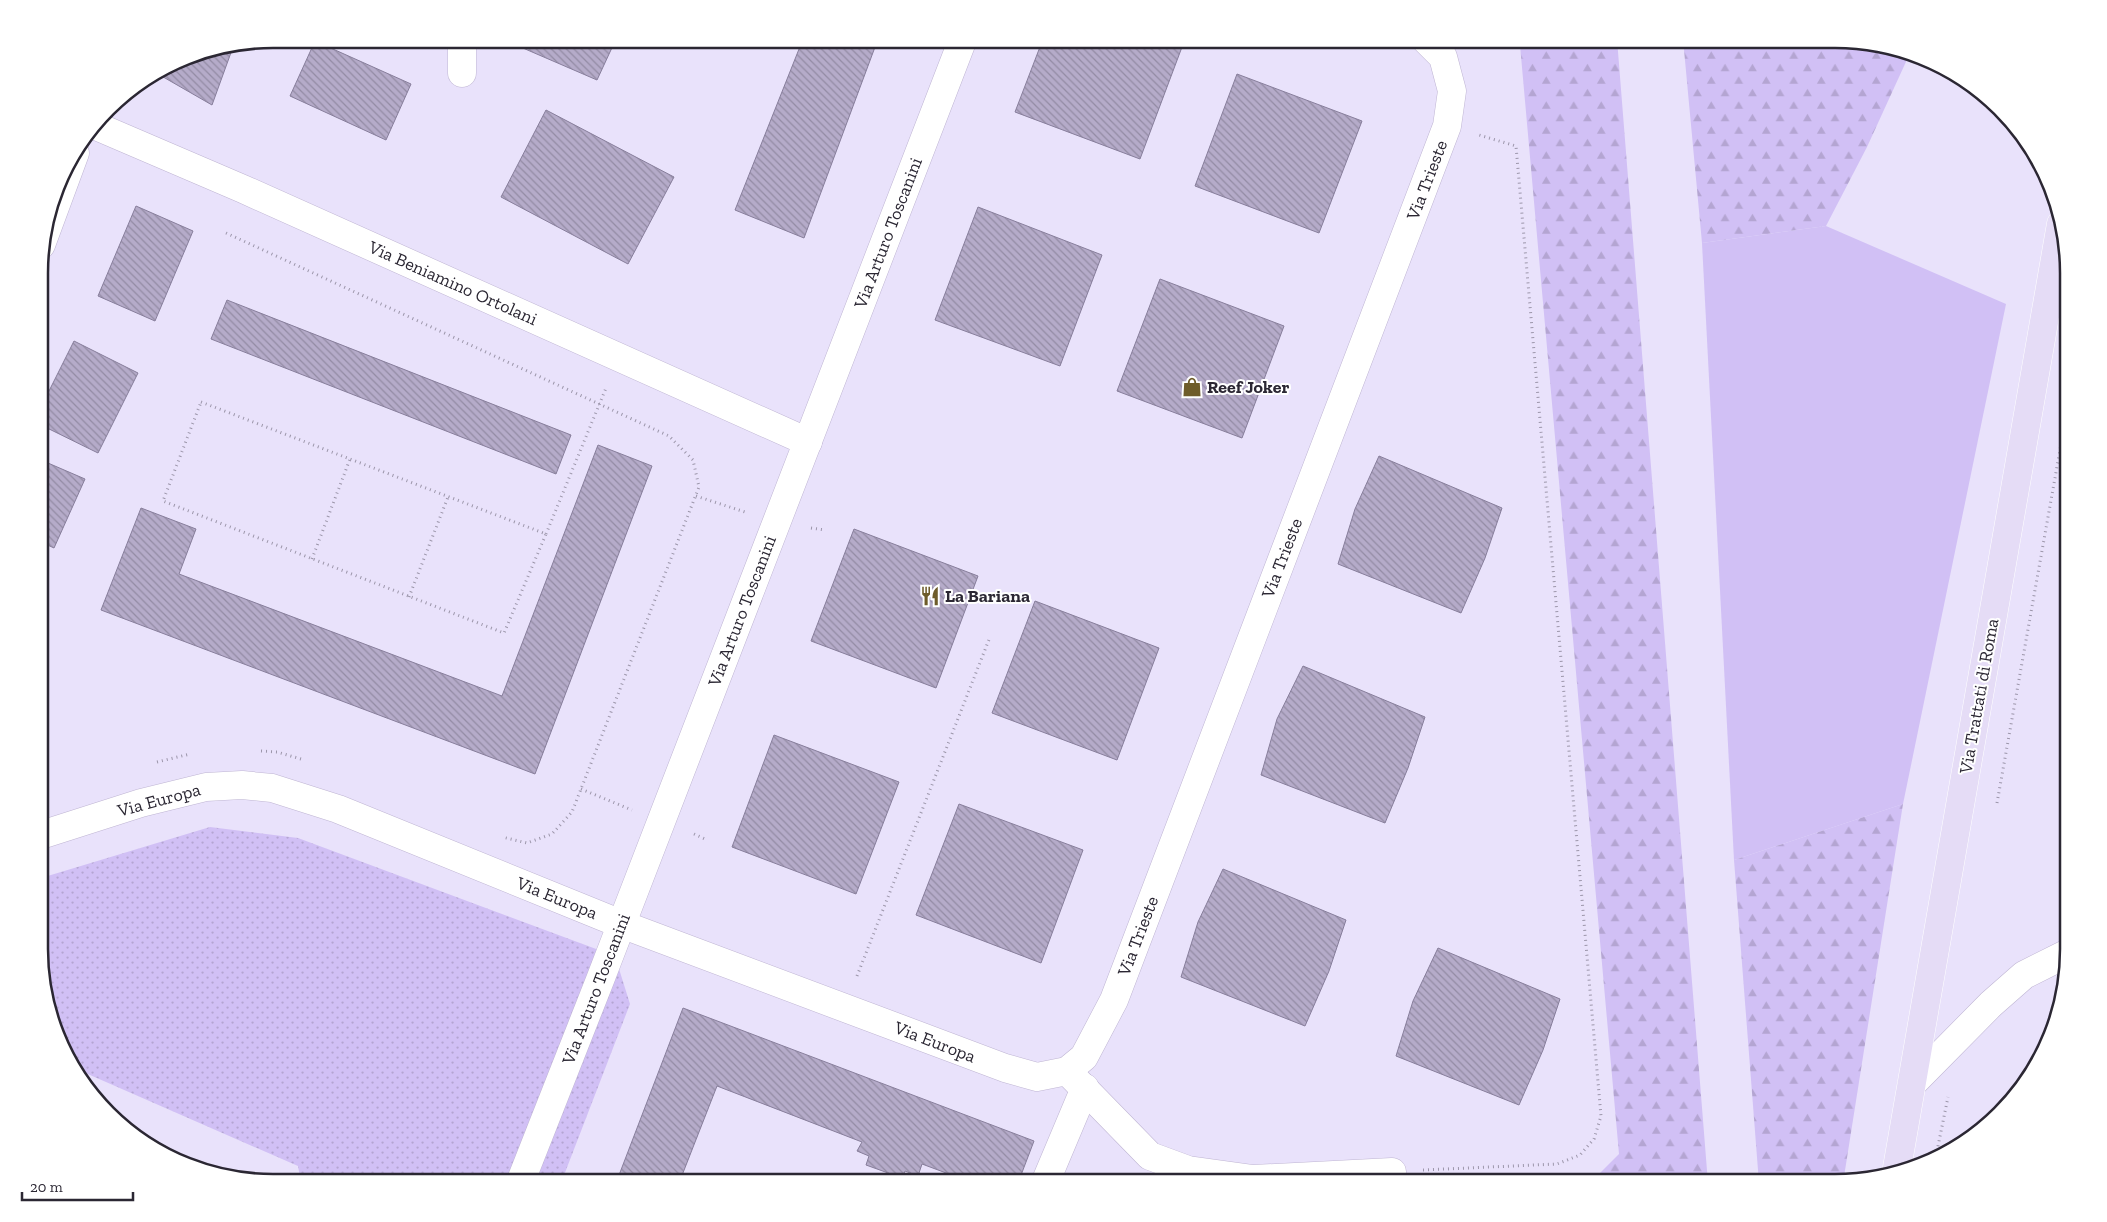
<svg xmlns="http://www.w3.org/2000/svg" width="2107" height="1222" font-family="'Zilla Slab',serif">
<style>
.green{fill:#d1c0f5}
.forest{fill:url(#forest-firs)}
.park{fill:url(#park-dots)}
.building{fill:url(#building-back-hatch);stroke:#877e9b}
.lines{fill:none;stroke-linecap:round;stroke-linejoin:round}
.minor-casing{stroke:#bfb5d3;stroke-width:29}
.major-casing{stroke:#fff;stroke-width:29}
.path{stroke:#9c96aa;stroke-width:3;stroke-dasharray:1 4;stroke-linecap:butt}
.minor{stroke:#fff;stroke-width:28}
.major{stroke:#e5dcf6;stroke-width:28}
.labels{text-anchor:middle;dominant-baseline:central;stroke-width:4;stroke-linejoin:round;paint-order:stroke}
.street-label{font-size:18px;fill:#2b2733;stroke:#fff}
.poi-label{font-size:18px;font-weight:bold;fill:#2b2733;stroke:#fff;text-anchor:start}
.rim{fill:none;stroke:#2b2733;stroke-width:2.5}
</style>
<defs>
<pattern id="forest-firs" width="22" height="20" patternUnits="userSpaceOnUse" patternTransform="scale(1.25)"><rect width="22" height="20" fill="#d1c0f5"/><path d="M5 1l3.5 6h-7zM16 11l3.5 6h-7z" fill="#b4a5d2"/></pattern>
<pattern id="park-dots" width="8" height="8" patternUnits="userSpaceOnUse" patternTransform="scale(1.25)"><rect width="8" height="8" fill="#d1c0f5"/><path d="M2 2h.1M6 6h.1" fill="none" stroke="#b4a5d2" stroke-width="1.8" stroke-linecap="round"/></pattern>
<pattern id="building-back-hatch" width="6" height="6" patternUnits="userSpaceOnUse" patternTransform="scale(1.25)"><rect width="6" height="6" fill="#b5abc9"/><path d="M-1 5l2 2M0 0l6 6M5-1l2 2" fill="none" stroke="#938ba4"/></pattern>
</defs>
<rect width="100%" height="100%" fill="#e9e2fb"/>
<polygon class="green" points="1826,226 2006,304 1903,804 1734,860 1702,243"/>
<g class="forest">
<polygon points="1508,39 1617,39 1708,1183 1590,1183 1619,1154 1520,45"/>
<polygon points="1683,39 1834,39 1895,47 1910,53 1867,147 1826,226 1702,243"/>
<polygon points="1903,804 1843,1183 1759,1183 1734,860"/>
</g>
<polygon class="park" points="210,827 298,838 615,956 630,1004 561,1183 301,1183 298,1166 74,1068 41,979 41,878"/>
<g class="building">
<polygon points="502,39 616,39 597,80"/>
<polygon points="803,39 878,39 804,238 735,210"/>
<polygon points="1043,39 1159,39 1182,47 1140,159 1015,112"/>
<polygon points="315,41 411,84 386,140 290,96"/>
<polygon points="233,47 212,105 158,74 159,72 184,56"/>
<polygon points="1237,74 1362,121 1319,233 1195,186"/>
<polygon points="546,110 674,177 628,264 501,197"/>
<polygon points="136,206 193,231 155,321 98,296"/>
<polygon points="978,207 1102,255 1060,366 935,320"/>
<polygon points="1160,279 1284,326 1242,438 1117,391"/>
<polygon points="227,300 571,435 556,474 211,339"/>
<polygon points="74,341 138,373 98,453 41,425 41,407"/>
<polygon points="598,445 652,466 535,774 101,610 141,508 196,529 179,574 502,696"/>
<polygon points="1379,456 1502,508 1485,558 1461,613 1338,564 1355,509"/>
<polygon points="41,460 85,479 54,548 41,542"/>
<polygon points="854,529 978,576 936,688 811,641"/>
<polygon points="1035,601 1159,648 1117,760 992,713"/>
<polygon points="1303,666 1425,717 1408,768 1385,823 1261,775 1277,719"/>
<polygon points="774,735 899,782 856,894 732,847"/>
<polygon points="959,804 1083,850 1041,963 916,915"/>
<polygon points="1223,869 1346,920 1329,971 1305,1026 1181,977 1198,922"/>
<polygon points="1438,948 1560,999 1543,1050 1519,1105 1396,1056 1413,1001"/>
<polygon points="683,1008 1034,1141 1018,1183 973,1183 922,1164 918,1176 905,1171 902,1178 866,1165 869,1156 857,1151 862,1142 717,1086 679,1183 616,1183"/>
</g>
<g class="lines">
<defs>
<g id="minor">
<polyline points="462,39 462,73"/>
<polyline points="96,126 243,189 808,442"/>
<polyline points="41,245 75,153"/>
<polyline points="41,835 141,803 206,787 242,785 272,788 338,809 621,924 1005,1068 1037,1077 1067,1071 1084,1057 1114,1000 1447,126 1452,91 1443,57 1425,39"/>
<polyline points="1067,1071 1150,1156 1188,1170 1253,1179 1392,1172"/>
<polyline points="1912,1084 1991,1004 2024,975 2068,953"/>
<polyline points="520,1183 600,980 963,39"/>
<polyline points="1045,1183 1085,1088"/>
</g>
<polyline id="major" points="1897,1168 2061,224"/>
</defs>
<use href="#minor" class="minor-casing"/>
<use href="#major" class="major-casing"/>
<g class="path">
<polyline points="226,233 669,436 693,460 699,487 572,812 552,834 527,843 502,837"/>
<polygon points="201,402 546,534 504,633 163,501"/>
<polyline points="696,496 745,512"/>
<polyline points="811,528 825,530"/>
<polyline points="546,534 606,388"/>
<polyline points="312,559 350,459"/>
<polyline points="409,597 448,497"/>
<polyline points="261,751 277,752 301,759"/>
<polyline points="157,762 190,754"/>
<polyline points="581,789 632,810"/>
<polyline points="1997,803 2068,405"/>
<polyline points="694,834 705,839"/>
<polyline points="857,976 990,637"/>
<polyline points="1936,1156 1948,1097"/>
<polyline points="1423,1170 1557,1164 1580,1155 1594,1139 1601,1116 1516,146 1479,135"/>
</g>
<use href="#minor" class="minor"/>
<use href="#major" class="major"/>
</g>
<defs>
<symbol id="shop-bare" viewBox="-9 -9 18 18"><path d="M-5-2.5h2.3a2.7 3.5 0 0 1 5.4 0H5L5.5 6h-11ZM-1.5-2.5h3a1.5 2.3 0 0 0-3 0Z" fill="#6e5c2a" stroke="#fff" stroke-width="2.5" paint-order="stroke"/></symbol>
<symbol id="restaurant-bare" viewBox="-9 -9 18 18"><path d="M-5-6h1v4h1v-4h1v4h1v-4h1v5L-1.5 .5V6h-2V.5L-5-1ZM5-6V6H3V1.5H1.5Q1.5-4 5-6Z" fill="#6e5c2a" stroke="#fff" stroke-width="2.5" paint-order="stroke"/></symbol>
</defs>
<g fill-rule="evenodd">
<use href="#shop-bare" x="1178" y="373" width="28" height="28"/>
<use href="#restaurant-bare" x="916" y="582" width="28" height="28"/>
</g>
<g class="labels">
<g class="street-label">
<text transform="translate(1427 180) rotate(-69)">Via Trieste</text>
<text transform="translate(888 233) rotate(-69)">Via Arturo Toscanini</text>
<text transform="translate(453 283) rotate(24)">Via Beniamino Ortolani</text>
<text transform="translate(1282 558) rotate(-69)">Via Trieste</text>
<text transform="translate(742 611) rotate(-69)">Via Arturo Toscanini</text>
<text transform="translate(1979 696) rotate(-80)">Via Trattati di Roma</text>
<text transform="translate(159 800) rotate(-15)">Via Europa</text>
<text transform="translate(557 898) rotate(22)">Via Europa</text>
<text transform="translate(1138 936) rotate(-69)">Via Trieste</text>
<text transform="translate(596 989) rotate(-69)">Via Arturo Toscanini</text>
<text transform="translate(935 1042) rotate(21)">Via Europa</text>
</g>
<g class="poi-label">
<text x="1207" y="387">Reef Joker</text>
<text x="945" y="596">La Bariana</text>
</g>
</g>
<path d="M0 0H2107V1222H0ZM273 48H1835A225 225 0 0 1 2060 273V949A225 225 0 0 1 1835 1174H273A225 225 0 0 1 48 949V273A225 225 0 0 1 273 48Z" fill="#fff" fill-rule="evenodd"/>
<path class="rim" d="M273 48H1835A225 225 0 0 1 2060 273V949A225 225 0 0 1 1835 1174H273A225 225 0 0 1 48 949V273A225 225 0 0 1 273 48Z"/>
<path d="M22 1192v8h111v-8" fill="none" stroke="#2b2733" stroke-width="2.5"/>
<text x="30" y="1192" font-size="15" fill="#2b2733" stroke="#ffffff" stroke-width="4" paint-order="stroke">20 m</text>
</svg>
